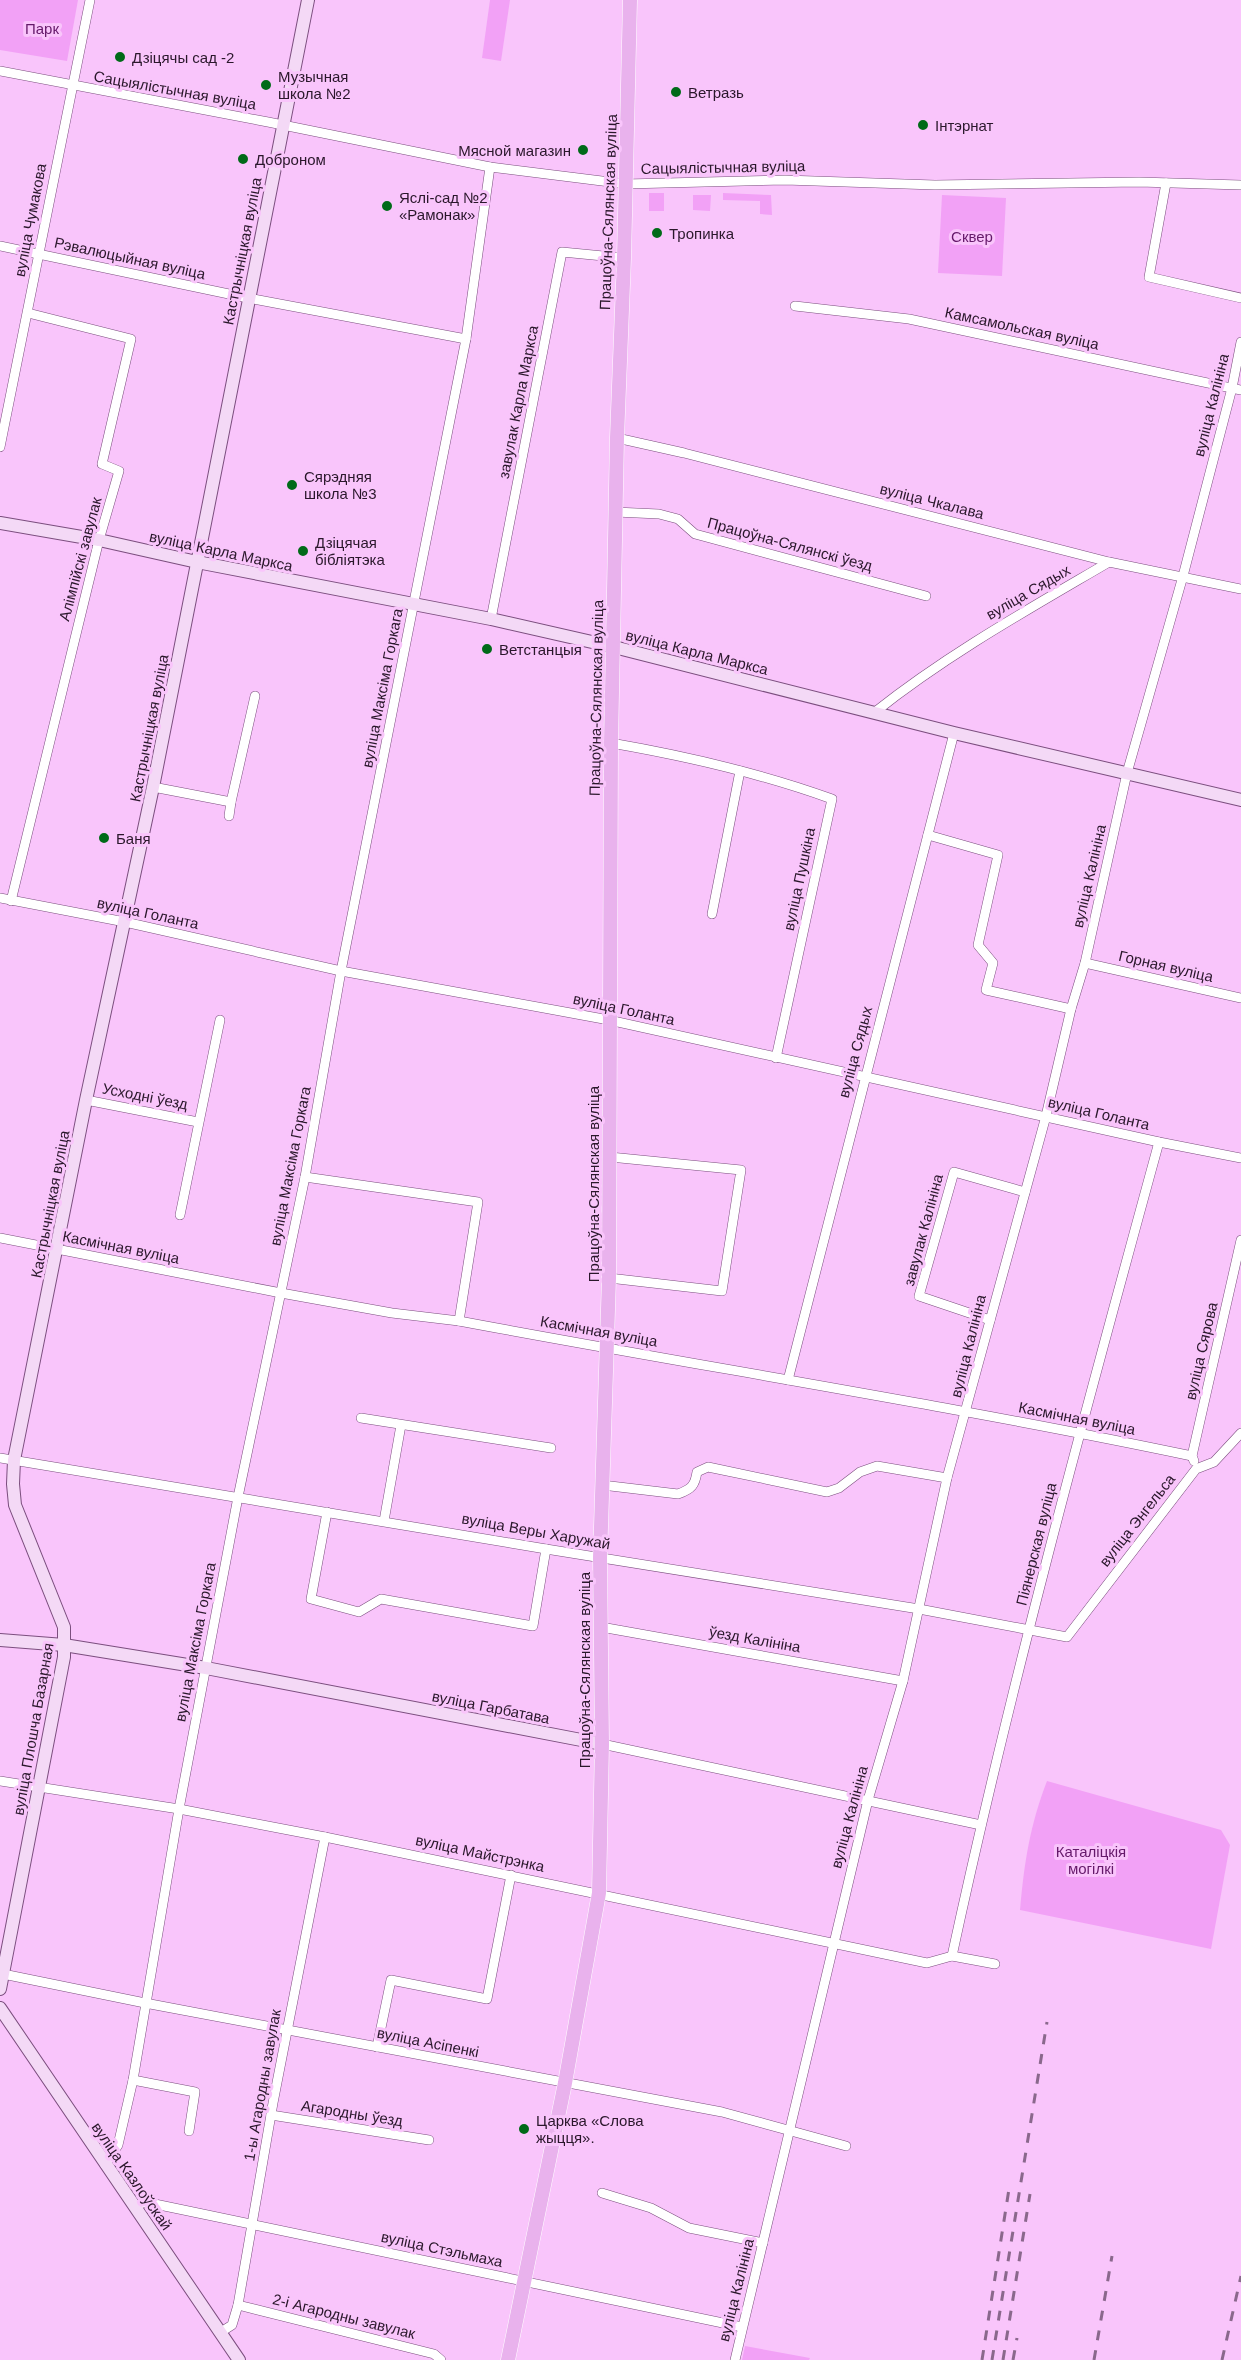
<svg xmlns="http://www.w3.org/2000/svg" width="1241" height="2360" font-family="Arial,sans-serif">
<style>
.green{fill:#f2a1f6}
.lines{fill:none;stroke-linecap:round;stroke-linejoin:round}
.street-casing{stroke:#7b4e7e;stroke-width:10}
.secondary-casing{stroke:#7b4e7e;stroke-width:14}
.primary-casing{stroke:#fff;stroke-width:15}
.street{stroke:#fff;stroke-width:9}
.secondary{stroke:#f4d9f6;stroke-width:12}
.primary{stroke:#e9b2ed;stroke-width:14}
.rail{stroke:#8a688c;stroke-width:3;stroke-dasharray:10 10;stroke-linecap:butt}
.poi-dot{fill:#006a18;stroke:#f9c5fb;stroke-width:2}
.labels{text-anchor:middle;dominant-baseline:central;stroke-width:6;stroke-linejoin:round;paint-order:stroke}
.park-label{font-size:15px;fill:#65196a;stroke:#f9c5fb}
.poi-label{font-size:15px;fill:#2a172b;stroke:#f9c5fb;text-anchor:start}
.street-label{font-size:15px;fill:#2a172b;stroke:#f9c5fb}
</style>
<rect width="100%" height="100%" fill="#f9c5fb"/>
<g class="green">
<polygon points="0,0 78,0 67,61 0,50"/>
<polygon points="490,0 510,0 501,61 482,58"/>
<rect x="649" y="193" width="15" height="18"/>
<polygon points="723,193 771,195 772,215 760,214 760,201 723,200"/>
<polygon points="693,195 711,195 710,211 693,210"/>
<polygon points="942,195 1006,198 1002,276 938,273"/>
<path d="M1047,1781l174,49 9,15 -19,104 -191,-39c4,-47 10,-85 27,-129z"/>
<polygon points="745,2346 810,2358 809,2360 742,2360"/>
</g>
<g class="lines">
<defs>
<g id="street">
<polyline points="0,71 268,122 490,167 626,184 785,180 935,185 1139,182 1241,185"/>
<polyline points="1166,183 1149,277 1241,298"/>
<polyline points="0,246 248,298 466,339"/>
<polyline points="795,306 909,319 1241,390"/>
<polyline points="617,438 684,453 1109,562 1241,589"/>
<polyline points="0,447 90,0"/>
<polyline points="615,512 659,514 678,519 695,534 926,596"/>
<polyline points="491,619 562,252 624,258"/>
<path d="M875,712c73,-58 154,-103 234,-150"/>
<path d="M611,743c75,13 149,30 221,56l-56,259"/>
<polyline points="153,787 231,802 255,696"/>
<polyline points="229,816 231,802"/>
<polyline points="928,835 998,855 978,945 993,963 986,990 1071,1009"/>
<polyline points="0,898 125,922 341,971 609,1020 1159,1142 1241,1158"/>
<polyline points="11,901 99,540 119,471 102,464 131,339 28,313"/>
<polyline points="712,914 740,771"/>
<polyline points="1085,963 1241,998"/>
<polyline points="86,1100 198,1122"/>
<polyline points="305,1177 478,1202 459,1321"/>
<polyline points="180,1215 220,1020"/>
<path d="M0,1238l281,55 111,20 67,8c245,46 490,84 733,135"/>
<polyline points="609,1278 722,1291 741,1170 610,1157"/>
<polyline points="990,1320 919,1296 954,1172 1025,1192"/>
<polyline points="788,1380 954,733"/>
<polyline points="361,1418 551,1448"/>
<polyline points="0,1458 546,1549 919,1609 1067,1637 1196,1469 1214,1462 1241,1433"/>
<polyline points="1194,1461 1192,1456 1241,1240"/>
<path d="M602,1485l76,9c14,-5 17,-9 19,-22l11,-5 119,25 12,-4 21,-16 17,-6 70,12"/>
<polyline points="327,1512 311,1599 359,1612 381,1599 533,1626 546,1549"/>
<polyline points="384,1521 401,1425"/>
<polyline points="601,1627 903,1681"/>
<polyline points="602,1744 981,1825"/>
<polyline points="0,1781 179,1809 325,1837 927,1963 952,1956 995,1964"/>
<path d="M952,1956c59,-273 133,-544 207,-814"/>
<polyline points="3,1974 145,2003 722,2112 846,2146"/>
<polyline points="377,2047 391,1980 487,1999 511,1875"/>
<polyline points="133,2080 195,2092 189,2131"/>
<polyline points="271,2115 429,2140"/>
<polyline points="105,2165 118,2145 133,2080 179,1809 238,1497 305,1177 341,971 466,339 490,167"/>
<polyline points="602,2193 651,2208 689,2228 763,2243"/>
<polyline points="136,2206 142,2203 150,2203 742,2327"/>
<polyline points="238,2305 434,2354 441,2360"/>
<polyline points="221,2332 232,2325 238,2305 273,2103 325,1837"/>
<polyline points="735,2360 868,1800 903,1681 947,1478 1046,1116 1071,1009 1085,963 1127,773 1183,576 1232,388 1241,342"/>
</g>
<g id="secondary">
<polyline points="0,523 99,540 197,562 491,619 614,647 954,733 1241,800"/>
<polyline points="0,1640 64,1645 206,1668 602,1744"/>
<polyline points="0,1989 64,1657 64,1627 15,1505 13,1484 14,1460 86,1100 153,787 308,0"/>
<polyline points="0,2008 239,2360"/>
</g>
<polyline id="primary" points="508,2360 565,2083 599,1893 602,1744 600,1558 609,1278 611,743 617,438 624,258 630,0"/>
</defs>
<use href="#street" class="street-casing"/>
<use href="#secondary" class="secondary-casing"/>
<use href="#primary" class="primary-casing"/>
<use href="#street" class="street"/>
<use href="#secondary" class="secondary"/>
<use href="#primary" class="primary"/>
<g class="rail">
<polyline points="982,2360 1009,2189"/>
<polyline points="992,2360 1047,2022"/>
<polyline points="1003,2360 1030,2194"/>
<polyline points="1013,2360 1017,2338"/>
<polyline points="1094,2360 1112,2256"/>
<polyline points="1222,2360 1241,2276"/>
</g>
</g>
<g class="poi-dot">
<circle cx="120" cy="57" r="6"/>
<circle cx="266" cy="85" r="6"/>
<circle cx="676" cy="92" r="6"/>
<circle cx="923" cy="125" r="6"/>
<circle cx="583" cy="150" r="6"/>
<circle cx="243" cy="159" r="6"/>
<circle cx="387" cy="206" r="6"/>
<circle cx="657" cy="233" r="6"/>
<circle cx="292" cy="485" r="6"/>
<circle cx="303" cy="551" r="6"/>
<circle cx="487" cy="649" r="6"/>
<circle cx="104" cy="838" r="6"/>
<circle cx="524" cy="2129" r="6"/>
</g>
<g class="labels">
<g class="park-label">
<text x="42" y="28">Парк</text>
<text x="972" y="236">Сквер</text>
<text x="1091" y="1851">Каталіцкія<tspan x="1091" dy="17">могілкі</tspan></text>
</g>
<g class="poi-label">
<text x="132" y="57">Дзіцячы сад -2</text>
<text x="278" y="76">Музычная<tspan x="278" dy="17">школа №2</tspan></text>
<text x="688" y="92">Ветразь</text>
<text x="935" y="125">Інтэрнат</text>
<text x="571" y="150" text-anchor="end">Мясной магазин</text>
<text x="255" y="159">Доброном</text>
<text x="399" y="197">Яслі-сад №2<tspan x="399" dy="17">«Рамонак»</tspan></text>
<text x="669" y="233">Тропинка</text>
<text x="304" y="476">Сярэдняя<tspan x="304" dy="17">школа №3</tspan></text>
<text x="315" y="542">Дзіцячая<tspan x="315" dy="17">бібліятэка</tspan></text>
<text x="499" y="649">Ветстанцыя</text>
<text x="116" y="838">Баня</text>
<text x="536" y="2120">Царква «Слова<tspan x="536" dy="17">жыцця».</tspan></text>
</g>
<g class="street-label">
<text transform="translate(175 90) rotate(10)">Сацыялістычная вуліца</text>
<text transform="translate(723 167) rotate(-1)">Сацыялістычная вуліца</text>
<text transform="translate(608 212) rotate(-88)">Працоўна-Сялянская вуліца</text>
<text transform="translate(30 220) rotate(-79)">вуліца Чумакова</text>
<text transform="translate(242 251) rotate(-79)">Кастрычніцкая вуліца</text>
<text transform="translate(130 258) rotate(12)">Рэвалюцыйная вуліца</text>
<text transform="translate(1022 328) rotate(12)">Камсамольская вуліца</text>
<text transform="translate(518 402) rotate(-79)">завулак Карла Маркса</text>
<text transform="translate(1211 405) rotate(-76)">вуліца Калініна</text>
<text transform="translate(932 501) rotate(14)">вуліца Чкалава</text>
<text transform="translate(790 544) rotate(15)">Працоўна-Сялянскі ўезд</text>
<text transform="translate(221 551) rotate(12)">вуліца Карла Маркса</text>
<text transform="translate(80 559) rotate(-75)">Алімпійскі завулак</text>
<text transform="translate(1028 592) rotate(-30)">вуліца Сядых</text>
<text transform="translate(697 652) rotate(14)">вуліца Карла Маркса</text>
<text transform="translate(382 688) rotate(-79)">вуліца Максіма Горкага</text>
<text transform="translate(596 698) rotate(-89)">Працоўна-Сялянская вуліца</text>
<text transform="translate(149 728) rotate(-79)">Кастрычніцкая вуліца</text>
<text transform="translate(1089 876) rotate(-77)">вуліца Калініна</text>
<text transform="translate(799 879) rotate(-78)">вуліца Пушкіна</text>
<text transform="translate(148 913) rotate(12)">вуліца Голанта</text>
<text transform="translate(1166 966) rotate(13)">Горная вуліца</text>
<text transform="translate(624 1009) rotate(12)">вуліца Голанта</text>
<text transform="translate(855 1052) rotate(-75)">вуліца Сядых</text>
<text transform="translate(145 1096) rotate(11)">Усходні ўезд</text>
<text transform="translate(1099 1113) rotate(13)">вуліца Голанта</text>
<text transform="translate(290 1166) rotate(-79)">вуліца Максіма Горкага</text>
<text transform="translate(593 1184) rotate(-90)">Працоўна-Сялянская вуліца</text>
<text transform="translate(50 1204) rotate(-79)">Кастрычніцкая вуліца</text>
<text transform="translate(923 1230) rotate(-75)">завулак Калініна</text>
<text transform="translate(121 1247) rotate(11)">Касмічная вуліца</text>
<text transform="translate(599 1331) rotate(10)">Касмічная вуліца</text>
<text transform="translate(968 1346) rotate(-76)">вуліца Калініна</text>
<text transform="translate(1201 1351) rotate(-77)">вуліца Сярова</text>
<text transform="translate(1077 1418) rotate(11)">Касмічная вуліца</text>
<text transform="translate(1137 1520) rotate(-52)">вуліца Энгельса</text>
<text transform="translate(536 1531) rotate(10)">вуліца Веры Харужай</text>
<text transform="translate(1036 1544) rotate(-76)">Піянерская вуліца</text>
<text transform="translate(755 1639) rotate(10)">ўезд Калініна</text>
<text transform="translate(195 1642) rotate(-79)">вуліца Максіма Горкага</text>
<text transform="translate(584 1670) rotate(-90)">Працоўна-Сялянская вуліца</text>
<text transform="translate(491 1707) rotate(11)">вуліца Гарбатава</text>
<text transform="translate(33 1729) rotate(-80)">вуліца Плошча Базарная</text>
<text transform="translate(849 1817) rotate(-75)">вуліца Калініна</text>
<text transform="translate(480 1853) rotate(12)">вуліца Майстрэнка</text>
<text transform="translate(428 2042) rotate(11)">вуліца Асіпенкі</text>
<text transform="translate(262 2085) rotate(-80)">1-ы Агародны завулак</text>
<text transform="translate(352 2113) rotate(9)">Агародны ўезд</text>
<text transform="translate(132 2176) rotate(55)">вуліца Казлоўскай</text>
<text transform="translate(442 2249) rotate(12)">вуліца Стэльмаха</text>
<text transform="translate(736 2290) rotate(-76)">вуліца Калініна</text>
<text transform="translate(344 2316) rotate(14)">2-і Агародны завулак</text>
</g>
</g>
</svg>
